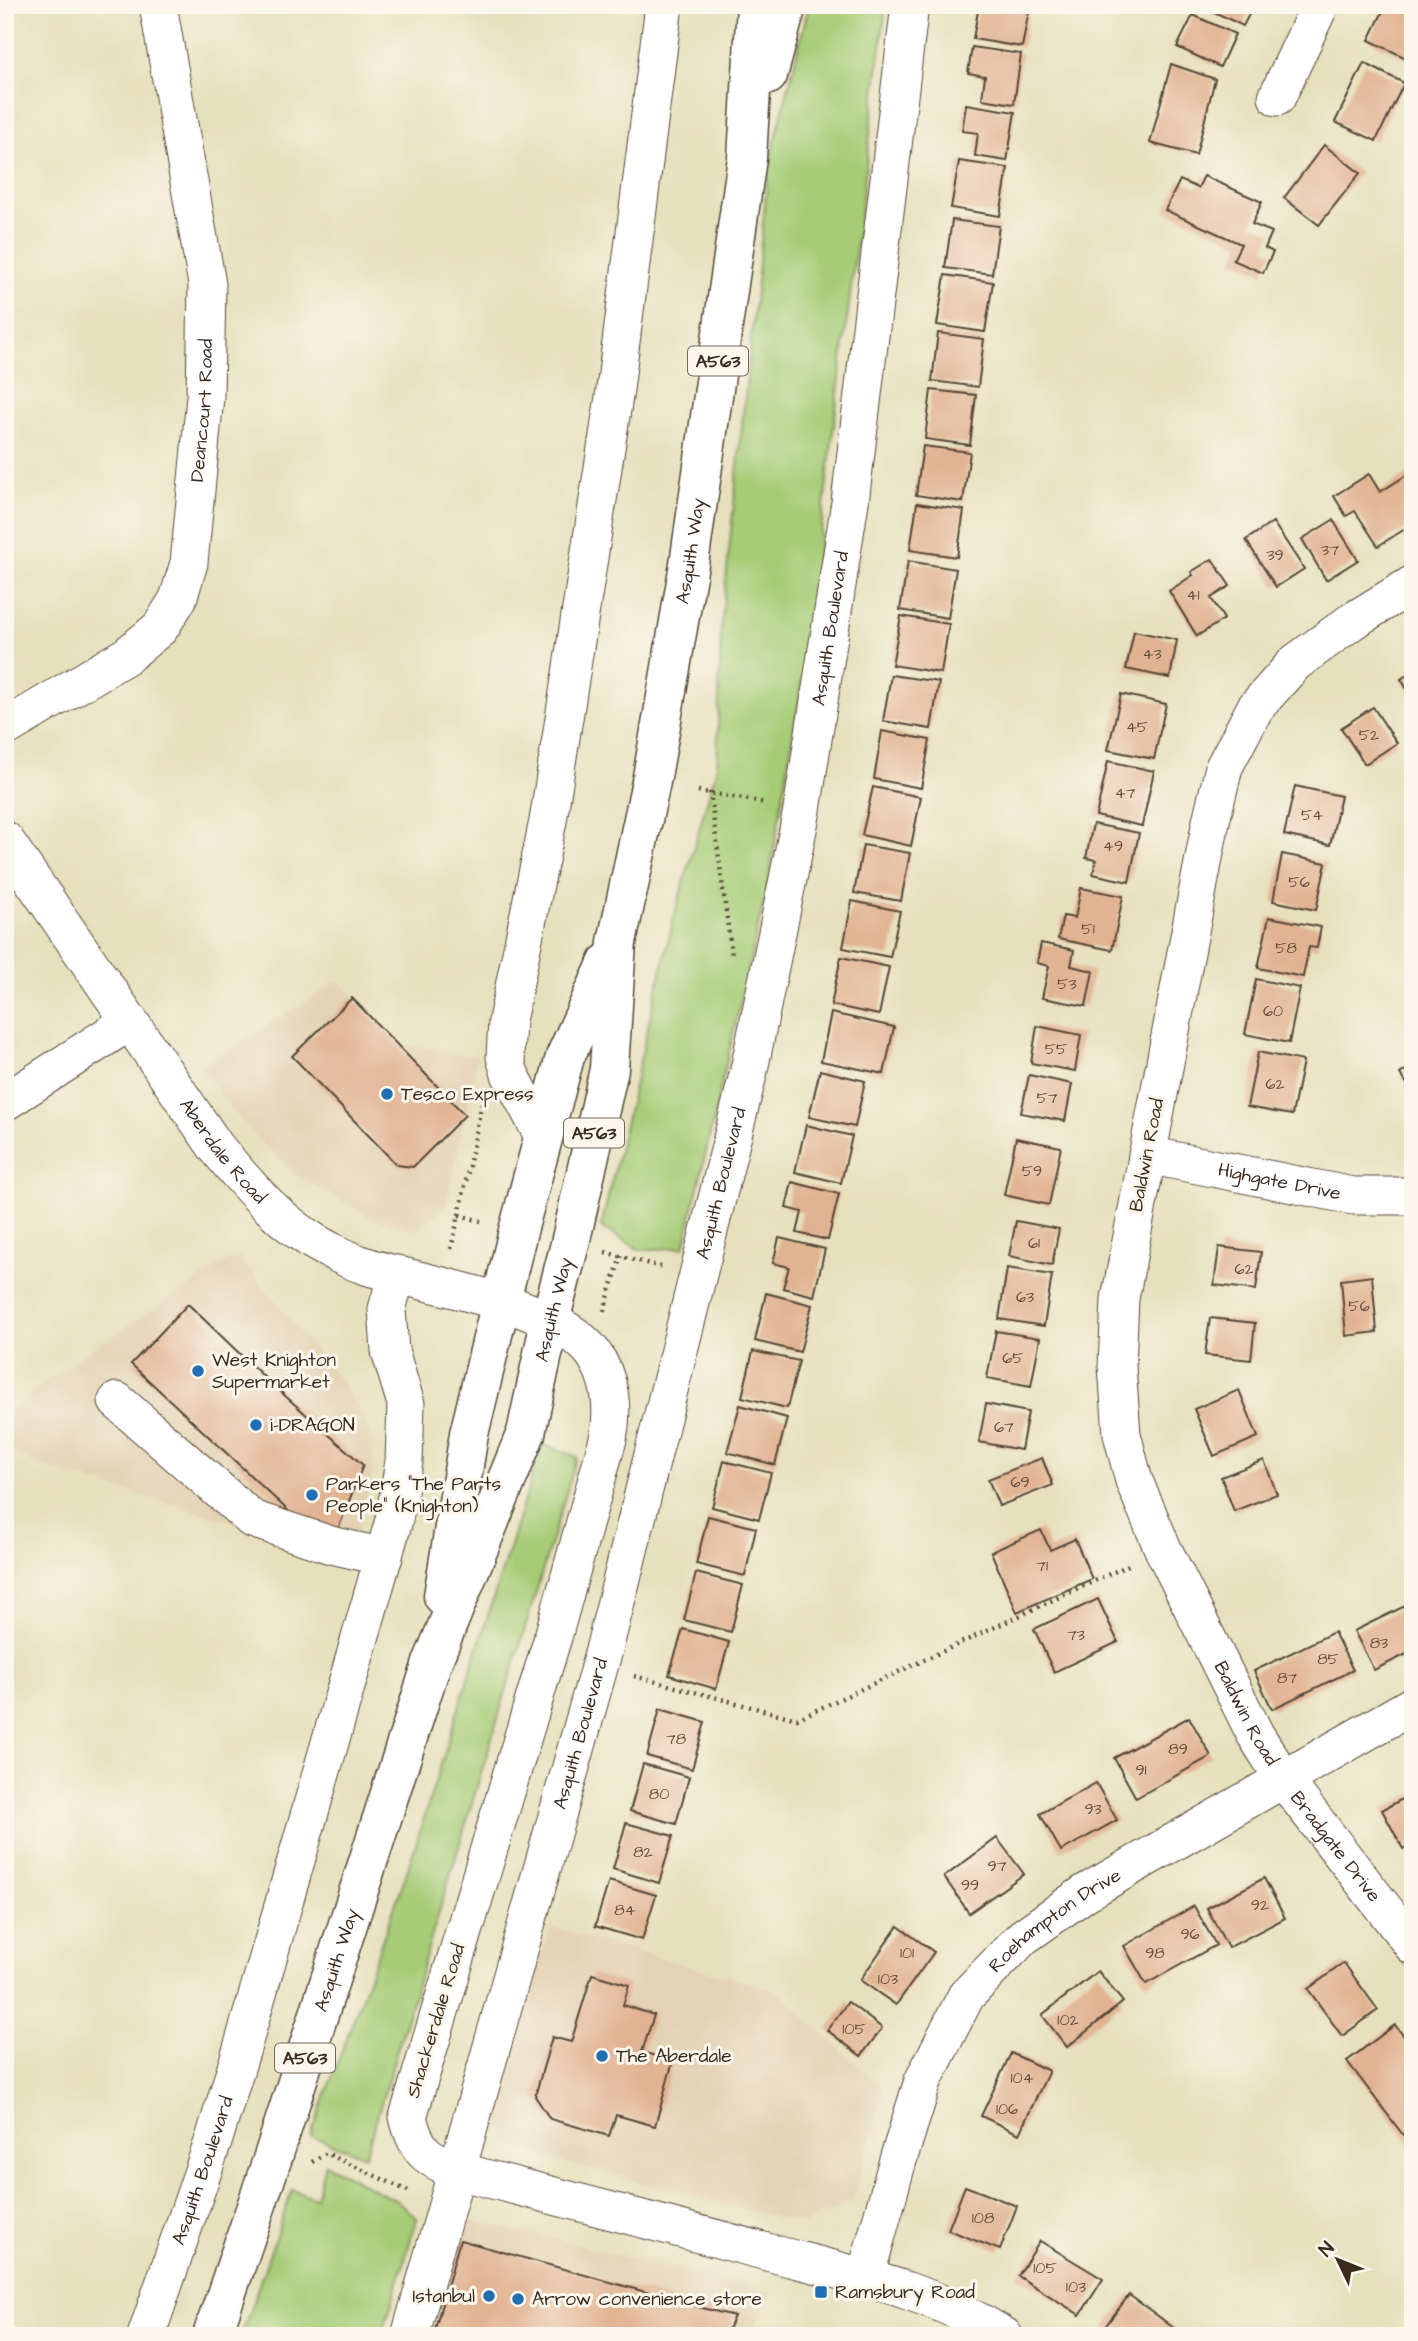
<svg xmlns="http://www.w3.org/2000/svg" width="1418" height="2341" font-family="'Architects Daughter',sans-serif">
<style>
.built{fill:#e3d2b4}
.green{fill:#a6cc76;stroke:#707b4a;stroke-width:2}
.building{fill:#e1b392}
.lines{fill:none;stroke-linecap:round;stroke-linejoin:round}
.minor-casing{stroke:#554536;stroke-width:39}
.highway-casing{stroke:#554536;stroke-width:41}
.path{stroke:#554536;stroke-width:4.5;stroke-dasharray:2 5;stroke-linecap:butt}
.minor{stroke:#fff;stroke-width:37}
.highway{stroke:#fff;stroke-width:38}
.poi-dot{fill:#1f6fb2;stroke:#fbf7ec;stroke-width:2.5}
.labels{text-anchor:middle;dominant-baseline:central;stroke-width:6;stroke-linejoin:round;paint-order:stroke}
.number-label{font-size:16px;fill:#644c3b}
.shield{fill:#fbf7ec;stroke:#75685c;stroke-width:2}
.shield-label{font-size:18px;font-weight:bold;fill:#3b2a1e}
.street-label{font-size:19px;fill:#3b2a1e;stroke:#fbf7ec}
.poi-label{font-size:19px;fill:#3b2a1e;stroke:#fbf7ec;text-anchor:start}
</style>
<rect width="100%" height="100%" fill="#fbf7ec"/>
<filter id="ink" filterUnits="userSpaceOnUse"><feTurbulence type="fractalNoise" baseFrequency=".0143" numOctaves="2"/><feDisplacementMap in="SourceGraphic" scale="14" xChannelSelector="R" yChannelSelector="G"/><feConvolveMatrix kernelMatrix="1 2 1 2 8 2 1 2 1" color-interpolation-filters="sRGB"/></filter>
<filter id="wash" filterUnits="userSpaceOnUse"><feTurbulence type="fractalNoise" baseFrequency=".00686" numOctaves="4" result="noise"/><feDisplacementMap in="SourceGraphic" scale="28" xChannelSelector="R" yChannelSelector="G"/><feGaussianBlur stdDeviation="1.57" result="paint"/><feColorMatrix in="noise" values="0 0 0 0 0 0 0 0 0 0 0 0 0 0 0 0 0 1.4 0 .05"/><feComposite in="paint" operator="in"/></filter>
<g filter="url(#wash)">
<rect width="100%" height="100%" fill="#e7e0bd"/>
<g class="built">
<polygon points="338,981 402,1044 478,1057 446,1208 415,1230 374,1219 296,1175 268,1150 233,1111 201,1067"/>
<polygon points="237,1255 345,1386 363,1416 373,1444 372,1475 352,1557 36,1465 5,1446 5,1415 60,1370"/>
<polygon points="550,1927 778,1991 884,2090 853,2201 803,2224 528,2153 513,2146 504,2135 499,2122 500,2108"/>
<polygon points="466,2219 772,2291 750,2336 433,2336"/>
</g>
<g class="green">
<polygon points="809,5 886,5 803,675 769,879 684,1247 640,1250 601,1227 674,917 717,767 721,628 769,166"/>
<polygon points="542,1444 577,1457 365,2156 311,2136 406,1875"/>
<polygon points="325,2164 399,2202 417,2218 382,2336 241,2336 292,2190 316,2198"/>
</g>
<g id="blocks">
<g class="building">
<polygon points="979,5 1030,5 1022,47 973,39"/>
<polygon points="1200,5 1254,5 1243,26"/>
<polygon points="1386,5 1413,5 1413,54 1410,60 1369,40"/>
<polygon points="1193,15 1235,34 1220,67 1177,47"/>
<polygon points="972,47 1021,54 1014,104 982,99 985,76 968,73"/>
<polygon points="1364,63 1404,83 1376,141 1335,122"/>
<polygon points="1171,64 1215,79 1196,155 1150,143"/>
<polygon points="966,104 1015,112 1007,161 975,156 978,133 962,131"/>
<polygon points="1324,145 1360,173 1319,225 1284,198"/>
<polygon points="959,161 1008,168 1000,216 951,208"/>
<polygon points="1204,176 1262,202 1252,224 1272,232 1265,248 1273,252 1263,273 1233,260 1241,244 1165,210 1180,180 1198,188"/>
<polygon points="952,220 999,226 992,274 945,268"/>
<polygon points="945,275 993,282 985,332 937,325"/>
<polygon points="938,333 984,339 978,387 932,381"/>
<polygon points="931,390 976,395 970,445 925,439"/>
<polygon points="923,446 970,452 963,502 916,495"/>
<polygon points="1413,471 1413,524 1378,546 1355,511 1346,516 1334,496 1369,474 1380,492"/>
<polygon points="917,503 964,510 957,557 910,550"/>
<polygon points="1333,520 1358,560 1326,580 1302,539"/>
<polygon points="1273,522 1304,569 1276,587 1246,540"/>
<polygon points="1212,559 1230,586 1211,598 1224,619 1197,636 1169,591 1193,575 1191,572"/>
<polygon points="908,561 956,569 948,618 900,610"/>
<polygon points="901,616 949,624 941,673 892,665"/>
<polygon points="1134,631 1177,640 1170,678 1126,669"/>
<polygon points="1413,671 1413,699 1401,679"/>
<polygon points="891,675 939,682 931,729 883,721"/>
<polygon points="1121,694 1166,704 1154,759 1108,750"/>
<polygon points="1373,707 1397,743 1365,764 1341,728"/>
<polygon points="882,731 930,740 921,788 874,779"/>
<polygon points="1108,761 1154,771 1142,826 1096,816"/>
<polygon points="1295,786 1341,796 1330,845 1284,835"/>
<polygon points="873,787 921,797 911,846 862,835"/>
<polygon points="1093,824 1139,833 1129,882 1093,874 1096,860 1086,858"/>
<polygon points="863,845 910,853 901,901 854,893"/>
<polygon points="1282,854 1326,863 1316,910 1273,901"/>
<polygon points="1081,888 1123,896 1112,950 1058,939 1063,916 1075,918"/>
<polygon points="852,901 900,911 890,957 843,948"/>
<polygon points="1269,917 1321,927 1317,948 1309,947 1303,977 1258,968"/>
<polygon points="1041,943 1074,950 1071,966 1093,971 1086,1006 1042,998 1049,966 1037,963"/>
<polygon points="841,957 889,967 879,1015 831,1005"/>
<polygon points="1256,979 1300,988 1289,1043 1245,1034"/>
<polygon points="352,998 465,1115 413,1167 397,1165 292,1056"/>
<polygon points="831,1013 894,1027 884,1074 821,1061"/>
<polygon points="1037,1026 1081,1035 1075,1071 1031,1063"/>
<polygon points="1258,1052 1303,1061 1292,1115 1247,1107"/>
<polygon points="1413,1065 1413,1092 1400,1074"/>
<polygon points="820,1070 865,1081 855,1127 809,1117"/>
<polygon points="1029,1075 1072,1084 1065,1121 1021,1113"/>
<polygon points="806,1125 852,1136 841,1183 795,1172"/>
<polygon points="1016,1138 1061,1147 1049,1205 1004,1195"/>
<polygon points="792,1182 839,1194 828,1240 797,1233 802,1212 786,1208"/>
<polygon points="1016,1221 1059,1229 1052,1265 1009,1256"/>
<polygon points="779,1238 825,1249 814,1296 783,1288 789,1267 773,1263"/>
<polygon points="1219,1247 1261,1252 1256,1290 1214,1285"/>
<polygon points="1007,1268 1052,1275 1044,1326 999,1319"/>
<polygon points="1372,1276 1377,1332 1346,1336 1341,1280"/>
<polygon points="766,1293 812,1305 800,1352 755,1341"/>
<polygon points="188,1304 265,1378 363,1465 335,1537 297,1519 131,1364"/>
<polygon points="1210,1318 1255,1323 1251,1360 1205,1355"/>
<polygon points="996,1331 1040,1338 1031,1386 987,1378"/>
<polygon points="753,1351 799,1361 787,1408 742,1397"/>
<polygon points="1239,1390 1258,1437 1214,1456 1194,1409"/>
<polygon points="986,1404 1028,1412 1021,1450 979,1442"/>
<polygon points="740,1405 787,1418 775,1465 727,1452"/>
<polygon points="1042,1458 1053,1485 999,1506 988,1479"/>
<polygon points="1264,1460 1277,1494 1234,1511 1221,1477"/>
<polygon points="724,1461 771,1473 759,1519 712,1507"/>
<polygon points="708,1516 756,1528 745,1576 696,1564"/>
<polygon points="1041,1530 1050,1550 1075,1539 1092,1579 1017,1612 991,1552"/>
<polygon points="696,1573 743,1585 731,1632 684,1620"/>
<polygon points="1098,1599 1118,1642 1054,1672 1034,1629"/>
<polygon points="1413,1602 1413,1651 1374,1670 1354,1631"/>
<polygon points="683,1629 729,1642 716,1689 669,1675"/>
<polygon points="1334,1632 1353,1670 1272,1709 1254,1671"/>
<polygon points="660,1709 705,1722 692,1769 647,1756"/>
<polygon points="1189,1717 1211,1756 1136,1798 1114,1758"/>
<polygon points="643,1764 689,1777 676,1824 630,1811"/>
<polygon points="1096,1783 1117,1820 1061,1851 1040,1814"/>
<polygon points="1413,1793 1413,1844 1403,1849 1382,1810"/>
<polygon points="626,1823 673,1836 659,1883 613,1869"/>
<polygon points="997,1838 1024,1874 969,1913 944,1877"/>
<polygon points="1264,1878 1285,1918 1228,1948 1207,1908"/>
<polygon points="609,1881 656,1895 642,1940 595,1926"/>
<polygon points="1194,1906 1216,1945 1146,1984 1124,1946"/>
<polygon points="898,1926 934,1952 896,2005 860,1980"/>
<polygon points="1344,1963 1378,2010 1342,2036 1308,1989"/>
<polygon points="1098,1971 1123,2002 1067,2047 1042,2015"/>
<polygon points="592,1974 629,1985 623,2005 654,2015 642,2052 673,2061 655,2126 616,2115 609,2136 550,2119 535,2096 552,2037 571,2042"/>
<polygon points="848,2002 882,2028 861,2056 827,2030"/>
<polygon points="1395,2025 1413,2048 1413,2148 1347,2061"/>
<polygon points="1011,2053 1049,2071 1019,2134 981,2116"/>
<polygon points="965,2186 1017,2206 1000,2250 948,2230"/>
<polygon points="460,2240 710,2310 734,2316 725,2336 433,2336"/>
<polygon points="1040,2241 1103,2279 1080,2315 1018,2276"/>
<polygon points="1129,2295 1158,2316 1184,2336 1114,2336 1104,2328"/>
</g>
</g>
</g>
<g filter="url(#ink)">
<use href="#blocks" fill-opacity="0" stroke="#554536" stroke-width="2"/>
<g class="lines">
<defs>
<g id="minor">
<polyline points="1277,97 1320,5"/>
<path id="s1" d="M1413,584l-62,38 -56,41 -40,45 -31,59 -13,54 -91,478 -3,67 5,68 12,47 29,68 92,185 29,46 129,166"/>
<path id="s2" d="M5,728l121,-72 34,-28 18,-29 11,-36 16,-166 2,-113 -49,-279"/>
<path id="s3" d="M5,840l211,307c32,39 67,80 113,103 11,5 22,11 34,15 59,20 192,37 230,88 18,25 21,57 15,86l-55,198 -145,480c8,33 18,42 50,54 104,27 209,54 313,82 80,21 163,38 233,83"/>
<polyline points="5,1102 129,1022"/>
<polyline points="543,1136 510,1074 505,1057 507,1021 548,821 614,397 664,5"/>
<path id="s4" d="M1147,1155l206,41h60"/>
<polyline points="117,1401 252,1519 331,1545 384,1557"/>
<path id="s5" d="M865,2278l33,-118 25,-79 43,-85 57,-59 62,-44 328,-188"/>
<path id="s6" d="M146,2336l68,-197 29,-94 151,-525 10,-58 2,-58 -16,-53 -3,-42 10,-35"/>
<path id="s7" d="M410,2336l194,-686 144,-575 54,-265 48,-308 60,-497"/>
</g>
<g id="highway">
<polyline points="768,75 787,5"/>
<polyline points="443,1596 469,1434 518,1231 565,1057 608,962"/>
<path id="s8" d="M212,2336l61,-179 159,-494 94,-230 24,-112 20,-77 39,-175 8,-127 35,-165 37,-213 58,-406 9,-153"/>
</g>
</defs>
<use href="#minor" class="minor-casing"/>
<use href="#highway" class="highway-casing"/>
<g class="path">
<polyline points="698,791 766,803"/>
<polyline points="710,792 732,956"/>
<polyline points="459,1215 482,1103"/>
<polyline points="451,1249 459,1215 481,1221"/>
<polyline points="605,1252 661,1267"/>
<polyline points="604,1311 621,1256"/>
<polyline points="634,1676 797,1719 1131,1564"/>
<polyline points="312,2162 326,2153 408,2191"/>
</g>
<use href="#minor" class="minor"/>
<use href="#highway" class="highway"/>
</g>
</g>
<g class="poi-dot">
<circle cx="387" cy="1094" r="7"/>
<circle cx="198" cy="1371" r="7"/>
<circle cx="256" cy="1425" r="7"/>
<circle cx="312" cy="1495" r="7"/>
<circle cx="602" cy="2056" r="7"/>
<rect x="814" y="2285" width="14" height="14" rx="3.5"/>
<circle cx="489" cy="2296" r="7"/>
<circle cx="518" cy="2299" r="7"/>
</g>
<g class="labels">
<g class="number-label">
<text x="1330" y="550">37</text>
<text x="1275" y="555">39</text>
<text x="1193" y="595">41</text>
<text x="1152" y="654">43</text>
<text x="1137" y="727">45</text>
<text x="1369" y="735">52</text>
<text x="1125" y="793">47</text>
<text x="1312" y="815">54</text>
<text x="1113" y="846">49</text>
<text x="1299" y="882">56</text>
<text x="1088" y="929">51</text>
<text x="1286" y="948">58</text>
<text x="1067" y="984">53</text>
<text x="1273" y="1011">60</text>
<text x="1056" y="1049">55</text>
<text x="1275" y="1084">62</text>
<text x="1047" y="1098">57</text>
<text x="1032" y="1171">59</text>
<text x="1034" y="1243">61</text>
<text x="1244" y="1269">62</text>
<text x="1025" y="1297">63</text>
<text x="1359" y="1306">56</text>
<text x="1013" y="1358">65</text>
<text x="1004" y="1427">67</text>
<text x="1020" y="1482">69</text>
<text x="1042" y="1566">71</text>
<text x="1076" y="1635">73</text>
<text x="1379" y="1643">83</text>
<text x="1328" y="1659">85</text>
<text x="1287" y="1678">87</text>
<text x="676" y="1739">78</text>
<text x="1178" y="1749">89</text>
<text x="1141" y="1770">91</text>
<text x="659" y="1794">80</text>
<text x="1093" y="1809">93</text>
<text x="643" y="1852">82</text>
<text x="997" y="1866">97</text>
<text x="970" y="1885">99</text>
<text x="1260" y="1905">92</text>
<text x="625" y="1910">84</text>
<text x="1190" y="1934">96</text>
<text x="907" y="1953">101</text>
<text x="1155" y="1953">98</text>
<text x="888" y="1979">103</text>
<text x="1068" y="2020">102</text>
<text x="854" y="2029">105</text>
<text x="1022" y="2078">104</text>
<text x="1007" y="2109">106</text>
<text x="983" y="2218">108</text>
<text x="1045" y="2268">105</text>
<text x="1076" y="2287">103</text>
</g>
<g class="shield">
<rect x="688" y="346.5" width="60" height="29" rx="5"/>
<rect x="564" y="1118.5" width="60" height="29" rx="5"/>
<rect x="275" y="2043.5" width="60" height="29" rx="5"/>
</g>
<g class="shield-label">
<text x="718" y="361">A563</text>
<text x="594" y="1133">A563</text>
<text x="305" y="2058">A563</text>
</g>
<g class="street-label">
<text stroke="none"><textPath href="#s2" startOffset="410">Deancourt Road</textPath></text>
<text stroke="none"><textPath href="#s8" startOffset="1855">Asquith Way</textPath></text>
<text stroke="none"><textPath href="#s7" startOffset="1760">Asquith Boulevard</textPath></text>
<text stroke="none"><textPath href="#s3" startOffset="380">Aberdale Road</textPath></text>
<text transform="translate(1147 1155) rotate(-79)">Baldwin Road</text>
<text stroke="none"><textPath href="#s4" startOffset="135">Highgate Drive</textPath></text>
<text stroke="none"><textPath href="#s7" startOffset="1194">Asquith Boulevard</textPath></text>
<text stroke="none"><textPath href="#s8" startOffset="1083">Asquith Way</textPath></text>
<text stroke="none"><textPath href="#s1" startOffset="1253">Baldwin Road</textPath></text>
<text stroke="none"><textPath href="#s7" startOffset="626">Asquith Boulevard</textPath></text>
<text stroke="none"><textPath href="#s1" startOffset="1414">Bradgate Drive</textPath></text>
<text stroke="none"><textPath href="#s5" startOffset="418">Roehampton Drive</textPath></text>
<text stroke="none"><textPath href="#s8" startOffset="396">Asquith Way</textPath></text>
<text transform="translate(436 2021) rotate(-73)">Shackerdale Road</text>
<text stroke="none"><textPath href="#s6" startOffset="175">Asquith Boulevard</textPath></text>
</g>
<g class="poi-label">
<text x="401" y="1094">Tesco Express</text>
<text x="212" y="1360">West Knighton<tspan x="212" dy="22">Supermarket</tspan></text>
<text x="270" y="1425">i-DRAGON</text>
<text x="326" y="1484">Parkers "The Parts<tspan x="326" dy="22">People" (Knighton)</tspan></text>
<text x="616" y="2056">The Aberdale</text>
<text x="835" y="2292">Ramsbury Road</text>
<text x="475" y="2296" text-anchor="end">Istanbul</text>
<text x="532" y="2299">Arrow convenience store</text>
</g>
</g>
<rect width="1418" height="2341" fill="none" stroke="#fbf7ec" stroke-width="28"/>
<g transform="translate(1338 2260) rotate(313)" stroke="#fbf7ec" stroke-width="5" paint-order="stroke">
<path d="M0-5L12 26L0 18L-12 26Z" fill="#3b2a1e"/>
<text y="-10" font-size="19" font-weight="bold" text-anchor="middle" fill="#3b2a1e">N</text>
</g>
</svg>
